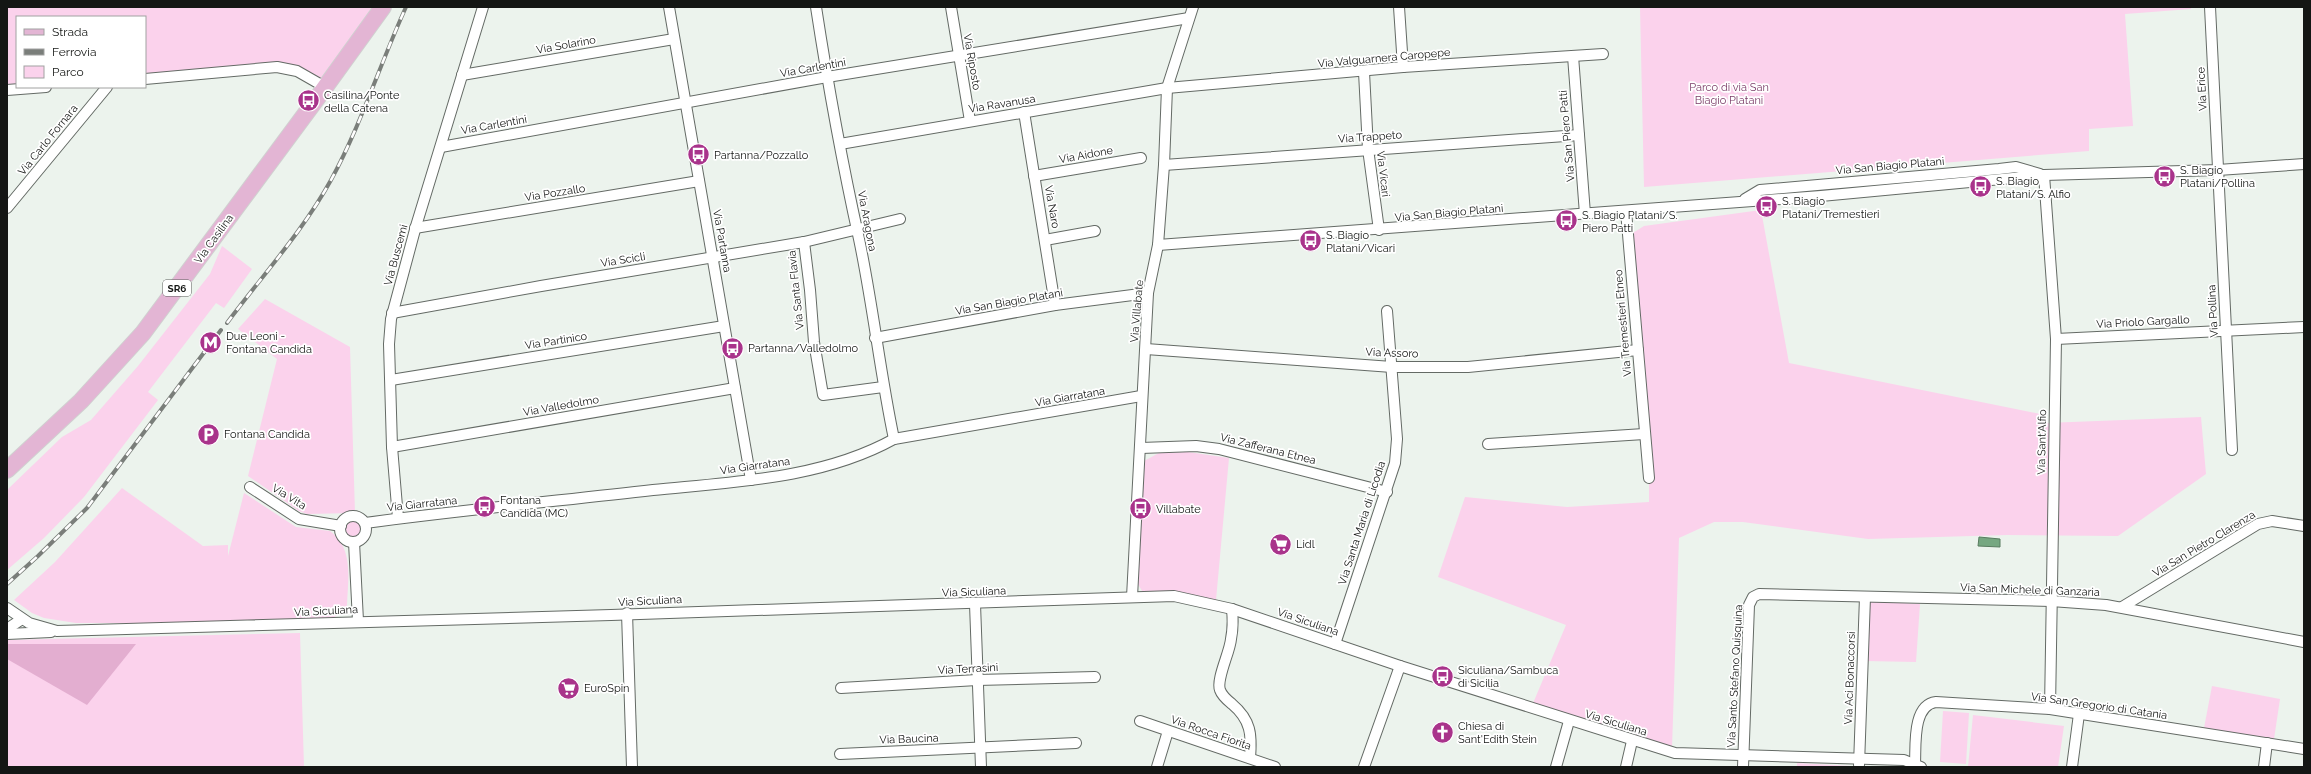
<svg xmlns="http://www.w3.org/2000/svg" width="2311" height="774" font-family="Raleway,sans-serif">
<style>
.green{fill:#fbd2ec}
.forest{fill:#e3aed0}
.water{fill:#76a781;stroke:#597c60}
.lines{fill:none;stroke-linecap:round;stroke-linejoin:round}
.street-casing{stroke:#646a65;stroke-width:12}
.primary-casing{stroke:#d0d0d0;stroke-width:18}
.street{stroke:#fff;stroke-width:10}
.primary{stroke:#e3b5d4;stroke-width:16}
.rail-casing{stroke:#7a7e7a;stroke-width:4}
.rail{stroke:#fff;stroke-width:2.5;stroke-dasharray:8;stroke-linecap:butt}
.labels{text-anchor:middle;dominant-baseline:central;stroke-width:3.5;stroke-linejoin:round;paint-order:stroke}
.shield{fill:#fff;stroke:#5a5c5a;stroke-width:1}
.shield-label{font-size:10px;font-weight:bold;fill:#141614}
.street-label{font-size:11px;fill:#141614;stroke:#fff}
.park-label{font-size:11px;fill:#7a3b67;stroke:#fff}
.poi-label{font-size:11px;fill:#141614;stroke:#fff;text-anchor:start}
</style>
<rect width="100%" height="100%" fill="#ecf3ed"/>
<g class="green">
<polygon points="7,7 375,7 323,79 290,66 145,74 145,17 17,17 17,87 7,88"/>
<polygon points="1640,7 2191,7 2191,9 2125,14 2133,126 2089,129 2089,151 1644,187"/>
<polygon points="1761,210 1789,363 2045,415 2046,423 2201,417 2206,474 2118,536 2007,535 1868,539 1743,522 1714,522 1679,538 1672,748 1531,708 1566,625 1438,577 1465,497 1567,507 1649,502 1649,478 1628,236 1644,226"/>
<polygon points="222,246 252,269 224,308 216,303 148,392 158,400 84,497 44,538 7,570 7,490 62,437 91,420 138,366 210,274"/>
<polygon points="265,299 350,347 355,513 307,514 299,511 248,476 277,359 238,329"/>
<polygon points="1188,452 1229,458 1216,600 1142,591 1135,579 1144,461 1159,453"/>
<path d="M122,488l81,58 25,-1v11l16,-63 52,34 34,4c24,18 18,47 17,74l-3,7 -12,6 -157,5h-99l-32,-5 -12,-5 -18,-13 41,-38z"/>
<circle cx="353" cy="529" r="8"/>
<polygon points="1867,601 1920,604 1916,662 1865,661"/>
<polygon points="300,633 304,767 7,767 7,640"/>
<polygon points="2212,686 2280,699 2274,739 2204,728"/>
<polygon points="1943,711 1969,713 1966,764 1940,762"/>
<polygon points="1973,715 2064,726 2058,767 1968,767"/>
<polygon points="1797,763 1851,766 1851,767 1797,767"/>
</g>
<polygon class="forest" points="7,644 136,644 87,705 7,659"/>
<polygon class="water" points="1979,537 2000,539 2000,547 1978,546"/>
<g class="lines">
<defs>
<g id="street">
<polyline points="669,7 751,480"/>
<path d="M816,7c12,78 26,155 43,232 14,66 21,134 35,200"/>
<polyline points="951,7 970,121"/>
<polyline points="1399,7 1403,67"/>
<polyline points="2210,7 2232,450"/>
<polyline points="1573,56 1585,214"/>
<polyline points="1364,72 1368,149 1379,230"/>
<polyline points="462,75 674,39"/>
<polyline points="145,79 277,67 297,71 325,87"/>
<polyline points="7,90 46,87"/>
<polyline points="1024,112 1055,305"/>
<polyline points="840,144 1167,88 1403,67 1603,54"/>
<polyline points="441,147 827,77 1189,18"/>
<polyline points="1164,165 1579,135"/>
<polyline points="2044,175 2056,339 2050,709"/>
<polyline points="1034,176 1141,158"/>
<polyline points="1745,199 1760,190 1999,169 2016,167 2040,174"/>
<polyline points="7,208 107,87"/>
<polyline points="1626,211 1649,478"/>
<polyline points="415,228 699,181"/>
<polyline points="1045,240 1095,231"/>
<polyline points="804,242 810,290 814,342 823,395 883,387"/>
<polyline points="1158,245 1821,196 2044,175 2218,170 2304,164"/>
<polyline points="392,313 541,286 804,242 900,219"/>
<polyline points="875,338 1055,305 1148,293"/>
<polyline points="2056,339 2304,327"/>
<polyline points="1146,349 1392,367 1468,367 1638,350"/>
<polyline points="391,380 724,326"/>
<polyline points="1488,444 1644,434"/>
<polyline points="392,447 735,388"/>
<polyline points="1141,448 1196,446 1219,449 1387,492"/>
<polyline points="250,487 299,519 341,526"/>
<circle cx="353" cy="529" r="13"/>
<polyline points="398,518 392,447 389,344 391,319 416,226 483,7"/>
<path d="M365,523c96,-13 192,-22 288,-33 80,-8 169,-11 241,-51l247,-43"/>
<polyline points="354,542 358,621"/>
<polyline points="1132,597 1148,293 1158,245 1164,165 1167,88 1193,7"/>
<polyline points="975,604 981,767"/>
<polyline points="2122,607 2258,524 2272,521 2304,526"/>
<polyline points="7,608 29,623 57,631 611,615 1174,596 1232,609 1400,666 1675,753 1904,760 1921,767"/>
<path d="M1232,609c1,10 1,20 -1,30 -1,13 -15,40 -11,51 2,6 7,10 12,14 19,16 20,31 18,54"/>
<polyline points="627,613 632,767"/>
<polyline points="7,629 22,619"/>
<polyline points="7,634 51,632"/>
<polyline points="1335,644 1395,463 1397,439 1387,311"/>
<polyline points="841,688 977,680 1095,677"/>
<polyline points="1140,721 1275,767"/>
<polyline points="840,754 1076,743"/>
<path d="M1915,763c1,-17 -3,-58 21,-61l114,7 254,40"/>
<polyline points="1859,765 1865,597"/>
<polyline points="1157,767 1168,731"/>
<polyline points="1364,767 1400,666"/>
<polyline points="1556,767 1569,721"/>
<polyline points="1626,767 1632,741"/>
<polyline points="1743,767 1749,605 1753,597 1759,594 2051,601 2106,605 2304,642"/>
<polyline points="2072,767 2079,714"/>
<polyline points="2264,767 2267,743"/>
</g>
<polyline id="primary" points="7,470 81,401 143,333 318,97 383,7"/>
</defs>
<use href="#street" class="street-casing"/>
<use href="#primary" class="primary-casing"/>
<use href="#street" class="street"/>
<use href="#primary" class="primary"/>
<defs>
<g id="rail">
<path d="M227,323c35,-47 76,-92 104,-143 30,-55 49,-116 75,-173"/>
<polyline points="7,584 38,556 87,508 221,330"/>
</g>
</defs>
<use href="#rail" class="rail-casing"/>
<use href="#rail" class="rail"/>
</g>
<defs>
<symbol id="bus-disc" viewBox="-11 -11 22 22"><circle r="9.5" fill="#a9338b" stroke="#fff"/><path d="M-5-6H5V4H4V6H2V4H-2V6H-4V4H-5ZM-3.5-4V0h7V-4ZM-3.5 1.2v1.5H-2V1.2ZM2 1.2v1.5H3.5V1.2Z" fill="#fff"/></symbol>
<symbol id="metro-disc" viewBox="-11 -11 22 22"><circle r="9.5" fill="#a9338b" stroke="#fff"/><path d="M-5.5 5V-5H-3L0 0L3-5H5.5V5H3V-.5L0 4L-3-.5V5Z" fill="#fff"/></symbol>
<symbol id="parking-disc" viewBox="-11 -11 22 22"><circle r="9.5" fill="#a9338b" stroke="#fff"/><path d="M-3.5-5.5H1a3.5 3.5 0 0 1 0 7H-1V5.5H-3.5ZM-1-3.4V-.6H.8a1.4 1.4 0 0 0 0-2.8Z" fill="#fff"/></symbol>
<symbol id="supermarket-disc" viewBox="-11 -11 22 22"><circle r="9.5" fill="#a9338b" stroke="#fff"/><path d="M-6-5.5h2.5l.6 2H6L4.5 2H-2.5L-4.4-4H-6ZM-1.5 3.2a1.3 1.3 0 1 0 .1 0ZM3 3.2a1.3 1.3 0 1 0 .1 0Z" fill="#fff"/></symbol>
<symbol id="church-disc" viewBox="-11 -11 22 22"><circle r="9.5" fill="#a9338b" stroke="#fff"/><path d="M-1.2-6h2.4v3.5h3.3v2.4h-3.3V6h-2.4V-.1h-3.3v-2.4h3.3Z" fill="#fff"/></symbol>
</defs>
<g fill-rule="evenodd">
<use href="#bus-disc" x="296" y="88" width="25" height="25"/>
<use href="#bus-disc" x="686" y="142" width="25" height="25"/>
<use href="#bus-disc" x="2152" y="164" width="25" height="25"/>
<use href="#bus-disc" x="1968" y="174" width="25" height="25"/>
<use href="#bus-disc" x="1754" y="194" width="25" height="25"/>
<use href="#bus-disc" x="1554" y="208" width="25" height="25"/>
<use href="#bus-disc" x="1298" y="228" width="25" height="25"/>
<use href="#metro-disc" x="198" y="330" width="25" height="25"/>
<use href="#bus-disc" x="720" y="336" width="25" height="25"/>
<use href="#parking-disc" x="196" y="422" width="25" height="25"/>
<use href="#bus-disc" x="472" y="494" width="25" height="25"/>
<use href="#bus-disc" x="1128" y="496" width="25" height="25"/>
<use href="#supermarket-disc" x="1268" y="532" width="25" height="25"/>
<use href="#bus-disc" x="1430" y="664" width="25" height="25"/>
<use href="#supermarket-disc" x="556" y="676" width="25" height="25"/>
<use href="#church-disc" x="1430" y="720" width="25" height="25"/>
</g>
<g class="labels">
<rect class="shield" x="163" y="280" width="28" height="16" rx="3"/>
<g class="shield-label">
<text x="177" y="288">SR6</text>
</g>
<g class="street-label">
<text transform="translate(566 45) rotate(-10)">Via Solarino</text>
<text transform="translate(1384 58) rotate(-5)">Via Valguarnera Caropepe</text>
<text transform="translate(972 62) rotate(80)">Via Riposto</text>
<text transform="translate(813 68) rotate(-10)">Via Carlentini</text>
<text transform="translate(2202 89) rotate(-93)">Via Erice</text>
<text transform="translate(1002 104) rotate(-9)">Via Ravanusa</text>
<text transform="translate(494 125) rotate(-10)">Via Carlentini</text>
<text transform="translate(1567 136) rotate(-95)">Via San Piero Patti</text>
<text transform="translate(1370 137) rotate(-4)">Via Trappeto</text>
<text transform="translate(48 140) rotate(-51)">Via Carlo Fornara</text>
<text transform="translate(1086 155) rotate(-10)">Via Aidone</text>
<text transform="translate(1890 166) rotate(-5)">Via San Biagio Platani</text>
<text transform="translate(1383 174) rotate(83)">Via Vicari</text>
<text transform="translate(555 193) rotate(-9)">Via Pozzallo</text>
<text transform="translate(1052 207) rotate(80)">Via Naro</text>
<text transform="translate(1449 213) rotate(-5)">Via San Biagio Platani</text>
<text transform="translate(867 221) rotate(79)">Via Aragona</text>
<text transform="translate(214 239) rotate(-54)">Via Casilina</text>
<text transform="translate(722 241) rotate(80)">Via Partanna</text>
<text transform="translate(396 255) rotate(-75)">Via Buscemi</text>
<text transform="translate(623 260) rotate(-9)">Via Scicli</text>
<text transform="translate(796 290) rotate(-96)">Via Santa Flavia</text>
<text transform="translate(1009 302) rotate(-10)">Via San Biagio Platani</text>
<text transform="translate(1137 311) rotate(-85)">Via Villabate</text>
<text transform="translate(2213 311) rotate(-93)">Via Pollina</text>
<text transform="translate(2143 322) rotate(-3)">Via Priolo Gargallo</text>
<text transform="translate(1623 323) rotate(-95)">Via Tremestieri Etneo</text>
<text transform="translate(556 341) rotate(-9)">Via Partinico</text>
<text transform="translate(1392 353) rotate(2)">Via Assoro</text>
<text transform="translate(1070 397) rotate(-10)">Via Giarratana</text>
<text transform="translate(561 406) rotate(-10)">Via Valledolmo</text>
<text transform="translate(2042 442) rotate(-89)">Via Sant'Alfio</text>
<text transform="translate(1268 449) rotate(14)">Via Zafferana Etnea</text>
<text transform="translate(755 466) rotate(-8)">Via Giarratana</text>
<text transform="translate(289 497) rotate(31)">Via Vita</text>
<text transform="translate(422 504) rotate(-6)">Via Giarratana</text>
<text transform="translate(1362 523) rotate(-72)">Via Santa Maria di Licodia</text>
<text transform="translate(2204 544) rotate(-31)">Via San Pietro Clarenza</text>
<text transform="translate(2030 590) rotate(2)">Via San Michele di Ganzaria</text>
<text transform="translate(974 592) rotate(-2)">Via Siculiana</text>
<text transform="translate(650 601) rotate(-3)">Via Siculiana</text>
<text transform="translate(326 611) rotate(-3)">Via Siculiana</text>
<text transform="translate(1308 622) rotate(19)">Via Siculiana</text>
<text transform="translate(968 669) rotate(-3)">Via Terrasini</text>
<text transform="translate(1735 676) rotate(-87)">Via Santo Stefano Quisquina</text>
<text transform="translate(1850 678) rotate(-88)">Via Aci Bonaccorsi</text>
<text transform="translate(2099 706) rotate(8)">Via San Gregorio di Catania</text>
<text transform="translate(1616 723) rotate(17)">Via Siculiana</text>
<text transform="translate(1211 733) rotate(19)">Via Rocca Fiorita</text>
<text transform="translate(909 739) rotate(-2)">Via Baucina</text>
</g>
<g class="park-label">
<text x="1729" y="87">Parco di via San<tspan x="1729" dy="13">Biagio Platani</tspan></text>
</g>
<g class="poi-label">
<text x="324" y="95">Casilina/Ponte<tspan x="324" dy="13">della Catena</tspan></text>
<text x="714" y="155">Partanna/Pozzallo</text>
<text x="2180" y="170">S. Biagio<tspan x="2180" dy="13">Platani/Pollina</tspan></text>
<text x="1996" y="181">S. Biagio<tspan x="1996" dy="13">Platani/S. Alfio</tspan></text>
<text x="1782" y="201">S. Biagio<tspan x="1782" dy="13">Platani/Tremestieri</tspan></text>
<text x="1582" y="215">S. Biagio Platani/S.<tspan x="1582" dy="13">Piero Patti</tspan></text>
<text x="1326" y="235">S. Biagio<tspan x="1326" dy="13">Platani/Vicari</tspan></text>
<text x="226" y="336">Due Leoni -<tspan x="226" dy="13">Fontana Candida</tspan></text>
<text x="748" y="348">Partanna/Valledolmo</text>
<text x="224" y="434">Fontana Candida</text>
<text x="500" y="500">Fontana<tspan x="500" dy="13">Candida (MC)</tspan></text>
<text x="1156" y="509">Villabate</text>
<text x="1296" y="544">Lidl</text>
<text x="1458" y="670">Siculiana/Sambuca<tspan x="1458" dy="13">di Sicilia</tspan></text>
<text x="584" y="688">EuroSpin</text>
<text x="1458" y="726">Chiesa di<tspan x="1458" dy="13">Sant'Edith Stein</tspan></text>
</g>
</g>
<rect width="2311" height="774" fill="none" stroke="#141614" stroke-width="16"/>
<rect x="16" y="16" width="130" height="72" fill="#ffffff" stroke="#a1a2a1"/>
<rect x="24" y="29" width="20" height="6" fill="#e3b5d4" stroke="#a1a2a1"/>
<text x="52" y="36" font-size="12" fill="#141614">Strada</text>
<rect x="24" y="49" width="20" height="6" fill="#7a7e7a" stroke="#a1a2a1"/>
<text x="52" y="56" font-size="12" fill="#141614">Ferrovia</text>
<rect x="24" y="66" width="20" height="12" fill="#fbd2ec" stroke="#a1a2a1"/>
<text x="52" y="76" font-size="12" fill="#141614">Parco</text>
</svg>
